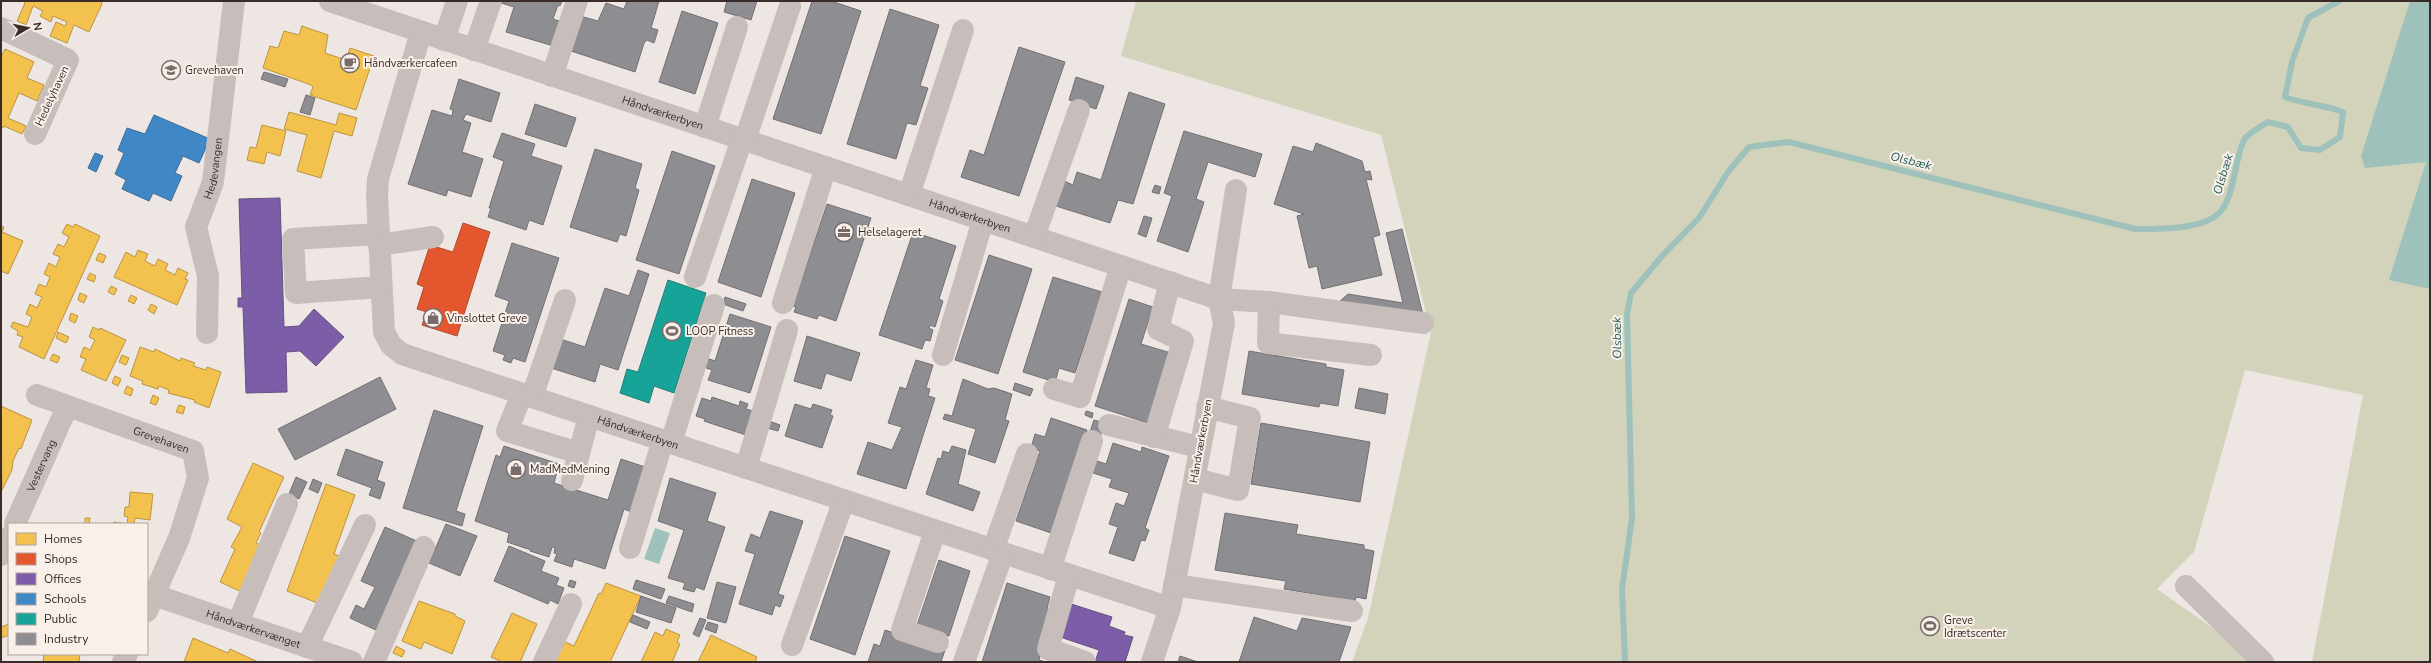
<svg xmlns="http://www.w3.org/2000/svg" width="2431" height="663" font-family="'Nunito Sans',sans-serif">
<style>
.green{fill:#d3d3bc}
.water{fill:#9ec2bb}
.homes{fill:#f2c14e;stroke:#ba9443}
.shops{fill:#e4572e;stroke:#b14a2c}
.offices{fill:#7b5ea7;stroke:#674f81}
.schools{fill:#3f88c5;stroke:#3d6c96}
.public{fill:#17a398;stroke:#217f77}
.industry{fill:#8d8d92;stroke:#747072}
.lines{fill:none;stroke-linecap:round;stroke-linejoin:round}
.stream{stroke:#9ec2bb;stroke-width:6}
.minor{stroke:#c7bebb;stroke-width:22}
.labels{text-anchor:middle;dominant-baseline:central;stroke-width:4;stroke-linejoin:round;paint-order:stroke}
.poi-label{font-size:11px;fill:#392b29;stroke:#faf0ea;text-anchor:start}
.street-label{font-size:11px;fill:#392b29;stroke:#faf0ea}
.water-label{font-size:12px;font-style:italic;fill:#1c5c55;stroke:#faf0ea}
</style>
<rect width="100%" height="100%" fill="#eee6e2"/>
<polygon class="green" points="1136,1 2430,1 2430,662 2312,662 2363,395 2245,370 2194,552 2157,589 2261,662 1352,662 1368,618 1431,332 1381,135 1121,56"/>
<g class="water">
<polygon points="2410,1 2430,1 2430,289 2389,280 2426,162 2365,168 2361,156"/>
<polygon points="655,528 670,533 659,564 644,559"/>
</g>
<g class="homes">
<polygon points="23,1 101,1 102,4 89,32 74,25 67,43 50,36 56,22 65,26 67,22 53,16 51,22 40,16 43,11 33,6 26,25 17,21 25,3"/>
<polygon points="302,26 328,35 325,53 346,60 350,48 374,56 356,110 310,95 313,87 311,85 263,68 270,46 278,48 284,31 299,35"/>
<polygon points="5,49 34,62 27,78 44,85 37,101 19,93 8,118 26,126 22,134 4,126 3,128 1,127 1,57"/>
<polygon points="289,112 336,125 339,113 357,118 352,136 334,131 321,178 297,171 307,135 284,129"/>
<polygon points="262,125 286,131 280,156 267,152 264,164 247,160 250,147 256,148"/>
<polygon points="67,224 73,227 75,224 100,236 44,359 19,347 23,337 17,335 18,331 11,327 13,322 28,327 32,317 26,314 30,304 37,308 42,297 35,294 39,284 46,287 50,277 44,274 49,263 56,267 60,257 53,254 58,244 64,247 69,237 62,233"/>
<polygon points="1,226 4,227 2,232 23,241 8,274 1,271"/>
<polygon points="138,250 148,254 145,261 155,266 158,259 168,264 165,270 175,275 178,268 188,273 185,279 188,280 177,305 114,277 126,252 135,257"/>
<polygon points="99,253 106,256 103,263 96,260"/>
<polygon points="90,273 96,276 94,282 87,279"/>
<polygon points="111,286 117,289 114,295 108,292"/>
<polygon points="80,293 87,296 84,303 78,300"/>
<polygon points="131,295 137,298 134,304 128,301"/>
<polygon points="151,304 157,307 154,314 148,310"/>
<polygon points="71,313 78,316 75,323 69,320"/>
<polygon points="93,327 99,330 100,328 126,340 106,381 81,370 86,359 80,357 84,347 90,350 95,340 89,337"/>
<polygon points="58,332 69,337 66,343 56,338"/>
<polygon points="140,347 154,352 155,349 180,361 181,358 195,363 193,366 206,370 207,367 221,372 209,408 194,402 195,400 168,393 169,390 159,386 158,389 142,384 143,381 130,376"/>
<polygon points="53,354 60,357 57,363 50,360"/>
<polygon points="122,355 129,358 126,365 119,362"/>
<polygon points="115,376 121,379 118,386 112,383"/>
<polygon points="127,386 133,389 131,396 124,393"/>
<polygon points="153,395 159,398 156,405 150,403"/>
<polygon points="179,405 185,407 183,414 176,412"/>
<polygon points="1,406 32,420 21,449 19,448 13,461 12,470 2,490"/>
<polygon points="253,463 284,477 259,532 261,533 256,543 265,547 244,593 220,582 235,549 231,547 242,527 227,519"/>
<polygon points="326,484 355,495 334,554 342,557 320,604 287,591"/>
<polygon points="130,492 153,494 150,520 135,518 134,524 113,524 114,522 127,524 128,517 124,516 125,507 129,507"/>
<polygon points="85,518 90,518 89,524 85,524"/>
<polygon points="606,583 641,596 610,662 549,662 559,639 574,646 599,593 601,594"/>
<polygon points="419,601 455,614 455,616 465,621 452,654 424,642 421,649 402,641"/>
<polygon points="512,613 537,624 520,662 502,662 491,657"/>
<polygon points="9,624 9,635 1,638 1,627"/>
<polygon points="666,629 680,635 677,642 680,644 672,662 641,662 655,632 663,636"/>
<polygon points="711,635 757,657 755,662 698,662"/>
<polygon points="193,638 228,653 230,649 258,662 184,662"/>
<polygon points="396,646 405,651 402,657 393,653"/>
<polygon points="44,654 80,654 79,662 43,662"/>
</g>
<polygon class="shops" points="463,223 490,232 457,336 422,325 427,312 417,309 424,287 417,284 430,245 453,252"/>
<g class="offices">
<polygon points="280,198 284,327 299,326 314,309 344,337 316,366 300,351 286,352 287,392 246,393 243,307 238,307 238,298 242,298 239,199"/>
<polygon points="1068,603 1112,617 1109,626 1125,632 1124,635 1133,637 1125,662 1095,662 1099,650 1057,636"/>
</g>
<g class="schools">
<polygon points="154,115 210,139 199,163 183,156 175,173 182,176 171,201 153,193 149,201 122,189 126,180 115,174 124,153 118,150 127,128 145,134"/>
<polygon points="95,153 103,156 96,172 88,168"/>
</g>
<polygon class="public" points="668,280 706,293 674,393 654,386 649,403 620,393 627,369 638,372"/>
<g class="industry">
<polygon points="501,1 562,1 560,6 558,5 553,19 565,23 557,47 506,32 514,7 501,3"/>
<polygon points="627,1 659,1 651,28 658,30 654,43 647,40 644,43 635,72 568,50 580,16 598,21 606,3 624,9"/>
<polygon points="727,1 757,1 751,20 724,12"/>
<polygon points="812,1 831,1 861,11 821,134 773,119"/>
<polygon points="890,9 939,25 920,86 928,88 916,125 907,123 896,159 847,144"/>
<polygon points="682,11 718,23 695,94 659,82"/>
<polygon points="1019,47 1065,62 1019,196 961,177 970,150 984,155"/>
<polygon points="264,72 288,79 285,87 261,79"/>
<polygon points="1076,77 1104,86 1096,109 1069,100"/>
<polygon points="459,79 500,93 491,122 466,114 463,120 471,123 462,152 483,159 471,197 448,190 446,196 408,184 432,110 452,116 453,110 450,109"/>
<polygon points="1129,92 1165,104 1133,204 1118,200 1110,223 1056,206 1064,181 1073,185 1077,172 1101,180"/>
<polygon points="306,95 315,98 310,115 300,112"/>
<polygon points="535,104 576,118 566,147 525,134"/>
<polygon points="1184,131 1262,154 1255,177 1208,162 1196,199 1204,202 1188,252 1157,241 1172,196 1164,193"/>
<polygon points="502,133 535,144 531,156 562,166 543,225 529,220 526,230 488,217 491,208 489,208 504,161 493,157"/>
<polygon points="1316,143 1362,161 1365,172 1370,171 1372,180 1366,179 1380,235 1373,237 1382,275 1322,289 1317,266 1309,268 1297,216 1304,214 1274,204 1293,146 1313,152"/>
<polygon points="595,149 642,164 635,188 639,190 626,236 620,234 617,242 570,227"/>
<polygon points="672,151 715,166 679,274 636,260"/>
<polygon points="752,179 795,193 761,297 718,282"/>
<polygon points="1155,185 1161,187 1159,194 1152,192"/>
<polygon points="827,204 871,218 836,321 819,315 817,319 794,312 796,307 793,306"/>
<polygon points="1144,216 1152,218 1146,237 1138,234"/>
<polygon points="1402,229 1423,315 1340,301 1348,294 1403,303 1386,233"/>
<polygon points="913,232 956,246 939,299 943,301 935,327 930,325 929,328 933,330 930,341 925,340 922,349 879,335"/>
<polygon points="512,243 559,258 525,362 513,358 511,363 503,360 505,355 493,351 509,301 495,296"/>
<polygon points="989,255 1032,269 998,374 955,360"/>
<polygon points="638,270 649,274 618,370 600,364 595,382 548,367 557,338 585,347 605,288 629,296"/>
<polygon points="1053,277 1102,292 1075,373 1059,368 1055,382 1023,372"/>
<polygon points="725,297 746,304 743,311 723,304"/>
<polygon points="1129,299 1153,307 1141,344 1171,353 1148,423 1095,406"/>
<polygon points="730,314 771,327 750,393 708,380 712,370 701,366 704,357 715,361"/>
<polygon points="807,336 860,353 851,381 826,373 821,389 794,381"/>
<polygon points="1249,351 1326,364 1326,367 1344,370 1338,406 1320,403 1319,407 1242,394"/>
<polygon points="916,360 933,365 926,388 930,389 928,396 935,398 906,489 857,474 868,442 892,450 902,427 888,423 900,387 906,389"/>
<polygon points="380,377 396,409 295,460 278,429"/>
<polygon points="963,379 988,389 994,388 1012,394 1005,420 1009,421 995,463 968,454 976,429 943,419 945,414 952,416"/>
<polygon points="1015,383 1033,389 1030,396 1013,390"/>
<polygon points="1359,388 1388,394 1385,414 1355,408"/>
<polygon points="712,397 739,406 740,401 748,404 746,409 757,412 749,436 704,421 705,419 696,416 702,398 711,401"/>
<polygon points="795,404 811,409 813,404 832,410 830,415 833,416 822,448 785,436"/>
<polygon points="434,410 483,426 456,511 465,514 462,526 403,508"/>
<polygon points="1086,411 1093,413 1092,418 1085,415"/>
<polygon points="1051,418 1087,430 1054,534 1016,521 1040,451 1031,448 1035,434 1045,437"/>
<polygon points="1094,420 1105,423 1098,442 1088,438"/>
<polygon points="769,421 780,425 778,431 767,428"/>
<polygon points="1261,423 1370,442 1360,502 1251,484"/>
<polygon points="1113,443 1141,452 1142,447 1169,456 1145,528 1149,530 1145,541 1141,540 1134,561 1109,553 1118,527 1109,524 1116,503 1124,506 1129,493 1109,487 1112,479 1090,472 1094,460 1106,464"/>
<polygon points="504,446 559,464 554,483 608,500 621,459 648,468 634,513 624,509 605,569 574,559 572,567 554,561 557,554 554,553 555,548 552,547 549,557 530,551 531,550 507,542 509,533 475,521 496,455 500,457"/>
<polygon points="952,446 966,450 958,484 980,492 973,511 926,494 938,458 941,459 943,451 949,453"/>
<polygon points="346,449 383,462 377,480 385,483 380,499 369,495 372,488 337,475"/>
<polygon points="296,477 307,482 299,499 289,494"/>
<polygon points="670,478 716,493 707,521 725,527 704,590 696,587 694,592 683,589 685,583 668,578 684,530 658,521"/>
<polygon points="313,479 322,483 318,493 309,489"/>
<polygon points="770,511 803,521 778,594 784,596 780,607 775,605 772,615 739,604 755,554 745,551 751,534 760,538"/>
<polygon points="1225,513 1298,525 1296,534 1364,545 1364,549 1374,551 1366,599 1356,597 1355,601 1284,589 1286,581 1215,570"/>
<polygon points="446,524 477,536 460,576 429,563"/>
<polygon points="385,527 419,542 380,632 350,618 356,605 364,609 375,587 361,581"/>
<polygon points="845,536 890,551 855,655 810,639"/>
<polygon points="509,546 545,561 541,571 559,578 556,585 564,588 558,604 550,600 548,604 494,581"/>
<polygon points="939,560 970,571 949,636 917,625"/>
<polygon points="570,580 576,582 574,588 568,586"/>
<polygon points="636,580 665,589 661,599 633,589"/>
<polygon points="717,582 736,587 726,623 707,618"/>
<polygon points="1007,583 1050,597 1047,608 1055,610 1039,660 1046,662 982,662"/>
<polygon points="641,596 676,608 671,623 636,612"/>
<polygon points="669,596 694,604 692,612 666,603"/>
<polygon points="633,615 650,622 647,629 630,622"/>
<polygon points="1254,617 1297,631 1302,618 1351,627 1339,662 1239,662"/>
<polygon points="700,618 706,620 699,637 693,634"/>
<polygon points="708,622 718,625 716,633 705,629"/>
<polygon points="885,630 945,650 941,662 868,662 874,644 880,646"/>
<polygon points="1180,656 1198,662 1178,662"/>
</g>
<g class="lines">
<path class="stream" d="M1625,662l-3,-73 10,-71 -5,-204 4,-21 31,-37 37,-38 29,-46 21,-25 40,-5 346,87c22,0 65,1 83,-15 17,-15 16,-54 26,-74 4,-7 18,-14 24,-18l20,5 13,21 19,2 20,-13 3,-25c-20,-8 -37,-7 -58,-15l7,-35 16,-44 31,-17"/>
<g class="minor">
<path id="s1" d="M330,1l889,298 5,24 -54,285 -18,54"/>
<polyline points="1,28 68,60 35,134"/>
<path id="s2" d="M421,32l-43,147 -1,17 7,136 7,13 11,9 768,254"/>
<polyline points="444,40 457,1"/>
<polyline points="474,50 491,1"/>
<polyline points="552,76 577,1"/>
<polyline points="705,127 737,27"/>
<polyline points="745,140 790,6"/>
<polyline points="1236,190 1219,299 1269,302 1423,323"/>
<polyline points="909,195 963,30"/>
<polyline points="379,234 293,239 296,293 381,287"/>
<polyline points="1034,237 1079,110"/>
<polyline points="379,245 433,237"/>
<polyline points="695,277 742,139"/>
<polyline points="1269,302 1268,343 1371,355"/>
<polyline points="783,303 826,167"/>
<path id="s3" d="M207,333l1,-57 -12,-49 17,-45 21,-181"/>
<polyline points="943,355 983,220"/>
<polyline points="1054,389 1080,397 1121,266"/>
<polyline points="522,394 507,431 579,453"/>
<path id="s4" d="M37,395l156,56 5,27 -19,60 -32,73"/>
<polyline points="532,397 565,300"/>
<polyline points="1109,425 1199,447"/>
<polyline points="1154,437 1183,341 1158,329 1170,282"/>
<polyline points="671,443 714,305"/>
<polyline points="746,468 787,330"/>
<polyline points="1195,479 1238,490 1250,418 1207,407"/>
<polyline points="572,480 589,416"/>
<path id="s5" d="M15,524l52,-117"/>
<polyline points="935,531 902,630 938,642"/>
<polyline points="630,548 663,440"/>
<polyline points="993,550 1027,454"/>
<polyline points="1,555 9,537"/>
<polyline points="1050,569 1092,441"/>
<polyline points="1069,575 1048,649 1085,662"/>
<polyline points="1174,585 1352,611"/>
<polyline points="2186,586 2263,662"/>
<path id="s6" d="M154,595l198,67"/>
<polyline points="238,623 287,504"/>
<polyline points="792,645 844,500"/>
<polyline points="307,647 365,525"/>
<polyline points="123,662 127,654"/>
<polyline points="374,662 424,547"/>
<polyline points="544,662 571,604"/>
<polyline points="964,662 1003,553"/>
</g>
</g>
<defs>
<symbol id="cafe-ring" viewBox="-11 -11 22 22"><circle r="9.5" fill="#faf0ea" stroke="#786c6a" stroke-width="1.5"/><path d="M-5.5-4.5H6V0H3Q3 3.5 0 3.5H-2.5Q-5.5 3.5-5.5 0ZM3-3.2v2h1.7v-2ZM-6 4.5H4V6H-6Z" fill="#786c6a"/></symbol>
<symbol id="school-ring" viewBox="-11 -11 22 22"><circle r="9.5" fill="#faf0ea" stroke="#786c6a" stroke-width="1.5"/><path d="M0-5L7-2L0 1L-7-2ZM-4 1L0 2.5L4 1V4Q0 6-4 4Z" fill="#786c6a"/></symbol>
<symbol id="office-ring" viewBox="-11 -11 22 22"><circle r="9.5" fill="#faf0ea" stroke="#786c6a" stroke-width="1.5"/><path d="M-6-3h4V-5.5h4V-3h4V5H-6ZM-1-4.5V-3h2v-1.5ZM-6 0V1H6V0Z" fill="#786c6a"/></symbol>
<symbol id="shop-ring" viewBox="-11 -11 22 22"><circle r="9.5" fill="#faf0ea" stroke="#786c6a" stroke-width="1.5"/><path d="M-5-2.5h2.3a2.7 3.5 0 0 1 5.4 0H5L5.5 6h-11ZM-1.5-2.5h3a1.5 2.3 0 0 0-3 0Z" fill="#786c6a"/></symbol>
<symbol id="stadium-ring" viewBox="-11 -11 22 22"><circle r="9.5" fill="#faf0ea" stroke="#786c6a" stroke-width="1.5"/><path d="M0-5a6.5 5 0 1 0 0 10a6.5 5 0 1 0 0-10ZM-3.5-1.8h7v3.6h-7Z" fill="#786c6a"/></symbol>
</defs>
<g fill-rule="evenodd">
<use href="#cafe-ring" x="339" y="52" width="22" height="22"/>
<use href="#school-ring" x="160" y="59" width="22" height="22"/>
<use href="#office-ring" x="833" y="221" width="22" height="22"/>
<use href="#shop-ring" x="422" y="307" width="22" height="22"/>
<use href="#stadium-ring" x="661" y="320" width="22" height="22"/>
<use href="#shop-ring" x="505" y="458" width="22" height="22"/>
<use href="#stadium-ring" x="1919" y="615" width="22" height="22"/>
</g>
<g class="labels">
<g class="poi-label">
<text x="364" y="63">Håndværkercafeen</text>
<text x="185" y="70">Grevehaven</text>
<text x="858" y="232">Helselageret</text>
<text x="447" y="318">Vinslottet Greve</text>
<text x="686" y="331">LOOP Fitness</text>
<text x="530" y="469">MadMedMening</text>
<text x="1944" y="620">Greve<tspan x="1944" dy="13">Idrætscenter</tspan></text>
</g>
<g class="street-label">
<text transform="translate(52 96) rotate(-65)">Hedelyhaven</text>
<text stroke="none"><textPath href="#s1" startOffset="351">Håndværkerbyen</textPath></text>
<text stroke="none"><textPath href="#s3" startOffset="169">Hedevangen</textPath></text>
<text stroke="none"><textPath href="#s1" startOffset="675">Håndværkerbyen</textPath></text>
<text stroke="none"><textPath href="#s2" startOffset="584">Håndværkerbyen</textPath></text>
<text stroke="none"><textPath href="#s4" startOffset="132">Grevehaven</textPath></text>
<text transform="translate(1201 441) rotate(-80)">Håndværkerbyen</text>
<text stroke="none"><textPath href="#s5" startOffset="64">Vestervang</textPath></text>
<text stroke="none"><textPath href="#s6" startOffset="105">Håndværkervænget</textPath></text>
</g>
<g class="water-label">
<text transform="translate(1911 161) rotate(14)">Olsbæk</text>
<text transform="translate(2223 174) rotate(-73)">Olsbæk</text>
<text transform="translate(1617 338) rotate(-91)">Olsbæk</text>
</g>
</g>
<rect width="2431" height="663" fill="none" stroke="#392b29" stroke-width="4"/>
<rect x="8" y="523" width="140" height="132" fill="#faf0ea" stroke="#ada19d"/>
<rect x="16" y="533" width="20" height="12" fill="#f2c14e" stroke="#ada19d"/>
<text x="44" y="543" font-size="12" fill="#392b29">Homes</text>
<rect x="16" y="553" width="20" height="12" fill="#e4572e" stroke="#ada19d"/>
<text x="44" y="563" font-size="12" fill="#392b29">Shops</text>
<rect x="16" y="573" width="20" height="12" fill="#7b5ea7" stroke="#ada19d"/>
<text x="44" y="583" font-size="12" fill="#392b29">Offices</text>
<rect x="16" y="593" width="20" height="12" fill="#3f88c5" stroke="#ada19d"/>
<text x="44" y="603" font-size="12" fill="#392b29">Schools</text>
<rect x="16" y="613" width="20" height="12" fill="#17a398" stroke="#ada19d"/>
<text x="44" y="623" font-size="12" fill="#392b29">Public</text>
<rect x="16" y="633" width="20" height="12" fill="#8d8d92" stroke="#ada19d"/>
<text x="44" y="643" font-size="12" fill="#392b29">Industry</text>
<g transform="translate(28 28) rotate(81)" stroke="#faf0ea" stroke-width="3" paint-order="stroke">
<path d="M0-3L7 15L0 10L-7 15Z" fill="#392b29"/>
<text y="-6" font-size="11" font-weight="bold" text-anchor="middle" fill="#392b29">N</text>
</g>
</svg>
